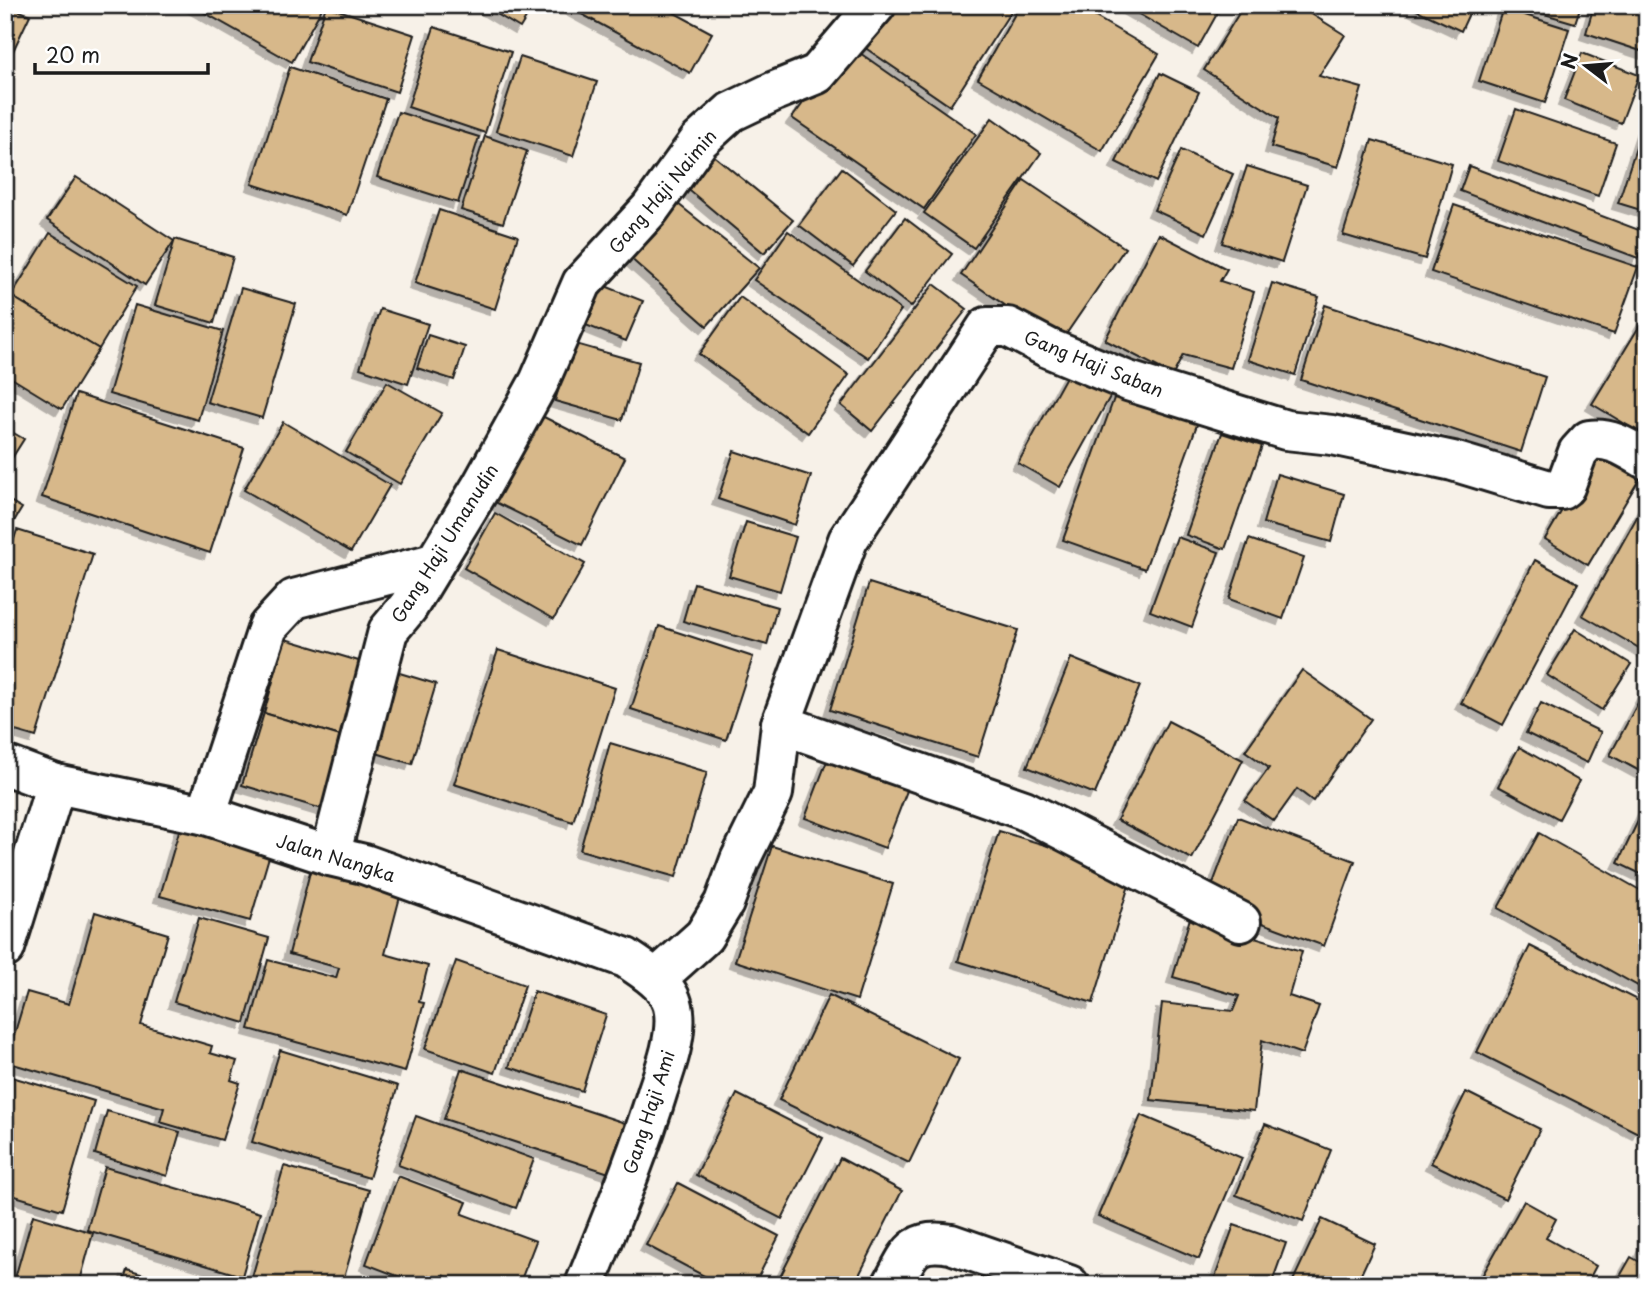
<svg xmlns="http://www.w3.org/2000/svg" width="1652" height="1290" font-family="'Playpen Sans',sans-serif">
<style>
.building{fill:#d7b88a;stroke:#1c1c1c;stroke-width:2;filter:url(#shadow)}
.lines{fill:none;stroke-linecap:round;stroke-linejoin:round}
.minor-casing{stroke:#1c1c1c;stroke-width:44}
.minor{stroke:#fff;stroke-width:38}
.labels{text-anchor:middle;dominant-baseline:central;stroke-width:6;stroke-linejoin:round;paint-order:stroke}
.street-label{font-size:18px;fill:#1c1c1c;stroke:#fff}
</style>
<defs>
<filter id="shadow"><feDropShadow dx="-6" dy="6" stdDeviation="0" flood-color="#0004"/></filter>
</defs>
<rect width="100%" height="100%" fill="#f7f1e8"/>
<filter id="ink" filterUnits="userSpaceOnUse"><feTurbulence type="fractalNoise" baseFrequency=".0143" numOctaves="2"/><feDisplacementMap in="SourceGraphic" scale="14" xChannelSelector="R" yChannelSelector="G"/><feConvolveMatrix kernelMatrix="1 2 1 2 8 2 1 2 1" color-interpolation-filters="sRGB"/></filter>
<g filter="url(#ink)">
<g class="building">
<polygon points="5,5 30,15 5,68"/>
<polygon points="191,5 324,5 292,62"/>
<polygon points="482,5 534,5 520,28"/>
<polygon points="565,5 660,5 712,33 690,73"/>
<polygon points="894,5 1015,5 950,106 864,47"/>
<polygon points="1020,5 1075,5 1159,54 1102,151 978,79"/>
<polygon points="1123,5 1222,5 1198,48"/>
<polygon points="1244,5 1297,5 1345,35 1319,76 1362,88 1338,167 1271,147 1279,118 1204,70"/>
<polygon points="1406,5 1473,5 1461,31"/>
<polygon points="1514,5 1581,5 1575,23"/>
<polygon points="1594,5 1647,5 1647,53 1586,33"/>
<polygon points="326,6 415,35 397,92 307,62"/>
<polygon points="1503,8 1569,29 1545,103 1479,81"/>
<polygon points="434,27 511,52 485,133 408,107"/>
<polygon points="847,44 976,134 924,209 792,118"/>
<polygon points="1582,53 1639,75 1621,123 1564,100"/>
<polygon points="520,57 597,82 573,156 496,131"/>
<polygon points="290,67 386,99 347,215 252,184"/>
<polygon points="1160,73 1199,92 1156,182 1116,162"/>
<polygon points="1516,109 1616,143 1598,196 1498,161"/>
<polygon points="398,112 479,137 458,203 377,177"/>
<polygon points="1647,114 1647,212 1618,203"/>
<polygon points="992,118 1041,153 974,248 924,213"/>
<polygon points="485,136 527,151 503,223 461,210"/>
<polygon points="1372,140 1452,164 1425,259 1343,235"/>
<polygon points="707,150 793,220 764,253 678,181"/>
<polygon points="1181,150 1233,174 1206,234 1154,210"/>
<polygon points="1247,166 1307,185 1282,262 1222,243"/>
<polygon points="1469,166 1647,233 1638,258 1460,191"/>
<polygon points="842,168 896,210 853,266 799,225"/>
<polygon points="76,177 174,241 145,285 47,220"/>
<polygon points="1024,180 1125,248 1060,343 961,275"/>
<polygon points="668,196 759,268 707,326 620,249"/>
<polygon points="1454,205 1638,267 1614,334 1431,272"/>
<polygon points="439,210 518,236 495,309 415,283"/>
<polygon points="905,218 952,254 911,307 865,271"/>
<polygon points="788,231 901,310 868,358 754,280"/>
<polygon points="50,233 137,286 99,349 11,296"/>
<polygon points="1159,234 1227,269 1220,281 1254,292 1231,368 1183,355 1173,375 1105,340"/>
<polygon points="175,239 233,257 214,323 155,305"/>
<polygon points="5,252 14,258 5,271"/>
<polygon points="590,280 643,301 626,341 573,320"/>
<polygon points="1272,283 1319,297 1295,375 1248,360"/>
<polygon points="934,284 967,309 872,431 841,405"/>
<polygon points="241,288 296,304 262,418 207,402"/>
<polygon points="11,296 99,349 62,409 5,374 5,305"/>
<polygon points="740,297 849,375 808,433 699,354"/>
<polygon points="135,305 223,331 198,420 109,394"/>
<polygon points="1325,305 1545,377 1521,452 1301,380"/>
<polygon points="380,309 428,324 408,384 360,368"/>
<polygon points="1645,317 1647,318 1647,437 1592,404"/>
<polygon points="428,335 465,347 454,380 417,368"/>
<polygon points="572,343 639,362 622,420 555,401"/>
<polygon points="1069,371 1111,395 1060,487 1018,463"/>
<polygon points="387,382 442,413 400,484 346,452"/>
<polygon points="1117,390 1199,419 1145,569 1063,540"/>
<polygon points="76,394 244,448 210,553 42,497"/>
<polygon points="532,411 625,458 582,545 489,499"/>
<polygon points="283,422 390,485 351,552 244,490"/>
<polygon points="5,428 24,439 5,469"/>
<polygon points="1222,433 1262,446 1225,549 1186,535"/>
<polygon points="734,451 811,476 795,525 718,499"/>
<polygon points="1597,451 1640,478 1588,565 1545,539"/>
<polygon points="1277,474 1344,494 1331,542 1263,523"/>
<polygon points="5,498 22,508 5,536"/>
<polygon points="1647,499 1647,651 1646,652 1582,615"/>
<polygon points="495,513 585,564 554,619 464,568"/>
<polygon points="746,522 796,537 780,591 729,576"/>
<polygon points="17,530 93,554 36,737 5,728 5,567"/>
<polygon points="1177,537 1219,552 1192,627 1150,611"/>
<polygon points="1249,539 1304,558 1283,619 1229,599"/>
<polygon points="1535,560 1578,583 1503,725 1461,703"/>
<polygon points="694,583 777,607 767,645 683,621"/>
<polygon points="869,583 1018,630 978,757 830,710"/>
<polygon points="659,626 753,657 726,740 631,709"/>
<polygon points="1575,629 1631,664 1602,710 1547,675"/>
<polygon points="285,639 372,665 350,739 264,713"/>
<polygon points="498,650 615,688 573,822 454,784"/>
<polygon points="1071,658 1140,686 1095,794 1027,767"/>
<polygon points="383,668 436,684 412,764 360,748"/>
<polygon points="1302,670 1371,719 1313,801 1297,789 1274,821 1245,801 1269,768 1245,751"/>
<polygon points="1647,686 1647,775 1610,755"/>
<polygon points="1541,703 1601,732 1587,763 1526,733"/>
<polygon points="264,713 350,739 329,811 242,785"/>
<polygon points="1168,721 1243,760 1192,859 1117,820"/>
<polygon points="610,743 707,772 676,877 580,850"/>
<polygon points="1519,747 1579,781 1559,819 1498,786"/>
<polygon points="828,758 908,788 885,848 805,818"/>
<polygon points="1647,802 1647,877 1618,863"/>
<polygon points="184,814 274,840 250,921 160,896"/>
<polygon points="1238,817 1355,861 1324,946 1206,902"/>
<polygon points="999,831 1133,872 1093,1003 958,961"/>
<polygon points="1539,833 1647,894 1647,991 1498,908"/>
<polygon points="772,846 893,884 857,1000 735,961"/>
<polygon points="311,868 401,893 385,954 428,966 419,1002 424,1003 405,1072 249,1029 268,960 336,978 339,968 289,954"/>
<polygon points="95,912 168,934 141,1025 212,1046 210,1053 237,1061 231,1080 240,1083 222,1140 160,1122 164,1108 6,1062 27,992 69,1004"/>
<polygon points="199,918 269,938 245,1023 174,1002"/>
<polygon points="1190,918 1302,951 1289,996 1319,1006 1302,1054 1262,1040 1254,1111 1151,1100 1162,1003 1233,1011 1239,996 1173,977"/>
<polygon points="1530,946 1647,1005 1647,1115 1638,1133 1477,1052"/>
<polygon points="456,961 525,985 495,1073 425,1049"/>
<polygon points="534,991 606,1015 582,1091 509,1067"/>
<polygon points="829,995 959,1059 909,1163 779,1100"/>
<polygon points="280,1050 398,1086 369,1178 252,1142"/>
<polygon points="461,1069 625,1123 609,1173 444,1119"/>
<polygon points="5,1075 94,1101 62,1210 5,1193"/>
<polygon points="1466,1092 1540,1129 1505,1199 1431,1163"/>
<polygon points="737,1094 823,1138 782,1219 696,1175"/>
<polygon points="107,1111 180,1132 167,1176 95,1154"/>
<polygon points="1141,1115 1242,1158 1199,1259 1098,1216"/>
<polygon points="416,1116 534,1159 516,1208 398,1165"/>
<polygon points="1265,1124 1331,1150 1303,1221 1236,1195"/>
<polygon points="840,1158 902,1191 854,1285 795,1285 780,1277"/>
<polygon points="284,1166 369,1190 342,1285 281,1285 252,1277"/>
<polygon points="105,1167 260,1213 242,1276 87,1230"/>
<polygon points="398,1176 467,1202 462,1214 536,1241 519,1285 468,1285 442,1275 438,1285 421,1285 366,1264"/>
<polygon points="678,1183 779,1236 754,1285 721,1285 646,1245"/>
<polygon points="1524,1201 1556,1219 1546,1238 1596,1266 1586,1285 1477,1285"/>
<polygon points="33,1215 93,1233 79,1285 13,1285"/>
<polygon points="1322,1219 1375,1244 1356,1285 1291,1285"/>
<polygon points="1234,1225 1286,1243 1271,1285 1228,1285 1214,1280"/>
<polygon points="1647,1238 1647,1254 1641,1251"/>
<polygon points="1631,1257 1647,1266 1647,1285 1615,1285"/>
<polygon points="127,1270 179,1285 122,1285"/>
</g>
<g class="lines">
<defs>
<g id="minor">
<polyline points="781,724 1024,810 1241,922"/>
<path d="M5,765l51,19 150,31 124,41 34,8 262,94c20,14 45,27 48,54 3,24 -8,55 -16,78 -20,66 -47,130 -73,195"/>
<polyline points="206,815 268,627 294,599 434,563"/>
<polyline points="330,856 388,631 408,607 482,485 539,382 582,283 650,209 699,141 731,112 775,91 817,74 876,5"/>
<polyline points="5,948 56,784"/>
<path d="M656,979l48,-43 20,-33 16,-43 33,-67 8,-69 67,-184 139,-213h21l40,21 80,33 158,49 46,5 121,26 96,29h12l4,-3 13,-35 11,-12c23,-3 39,9 58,20"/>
<path d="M892,1285c17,-30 19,-48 59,-41l118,41"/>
</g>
</defs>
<use href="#minor" class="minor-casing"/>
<use href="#minor" class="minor"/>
</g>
</g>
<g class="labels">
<g class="street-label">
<text transform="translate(662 191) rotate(-50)">Gang Haji Naimin</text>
<text transform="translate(1094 363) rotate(22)">Gang Haji Saban</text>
<text transform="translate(444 543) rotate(-58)">Gang Haji Umanudin</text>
<text transform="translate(336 857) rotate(17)">Jalan Nangka</text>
<text transform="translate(648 1112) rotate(-72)">Gang Haji Ami</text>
</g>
</g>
<rect width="1652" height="1290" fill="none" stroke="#fff" stroke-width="28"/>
<rect x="14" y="14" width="1624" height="1262" fill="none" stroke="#1c1c1c" stroke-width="2.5" filter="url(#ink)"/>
<g transform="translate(1586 66) rotate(286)" stroke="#ffffff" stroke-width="5" paint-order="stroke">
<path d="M0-5L12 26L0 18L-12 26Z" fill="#1c1c1c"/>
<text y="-10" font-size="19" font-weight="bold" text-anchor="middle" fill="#1c1c1c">N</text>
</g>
<path d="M35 63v10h173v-10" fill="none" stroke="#1c1c1c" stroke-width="3.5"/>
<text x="46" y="63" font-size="21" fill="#1c1c1c" stroke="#ffffff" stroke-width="5" paint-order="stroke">20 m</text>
</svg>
